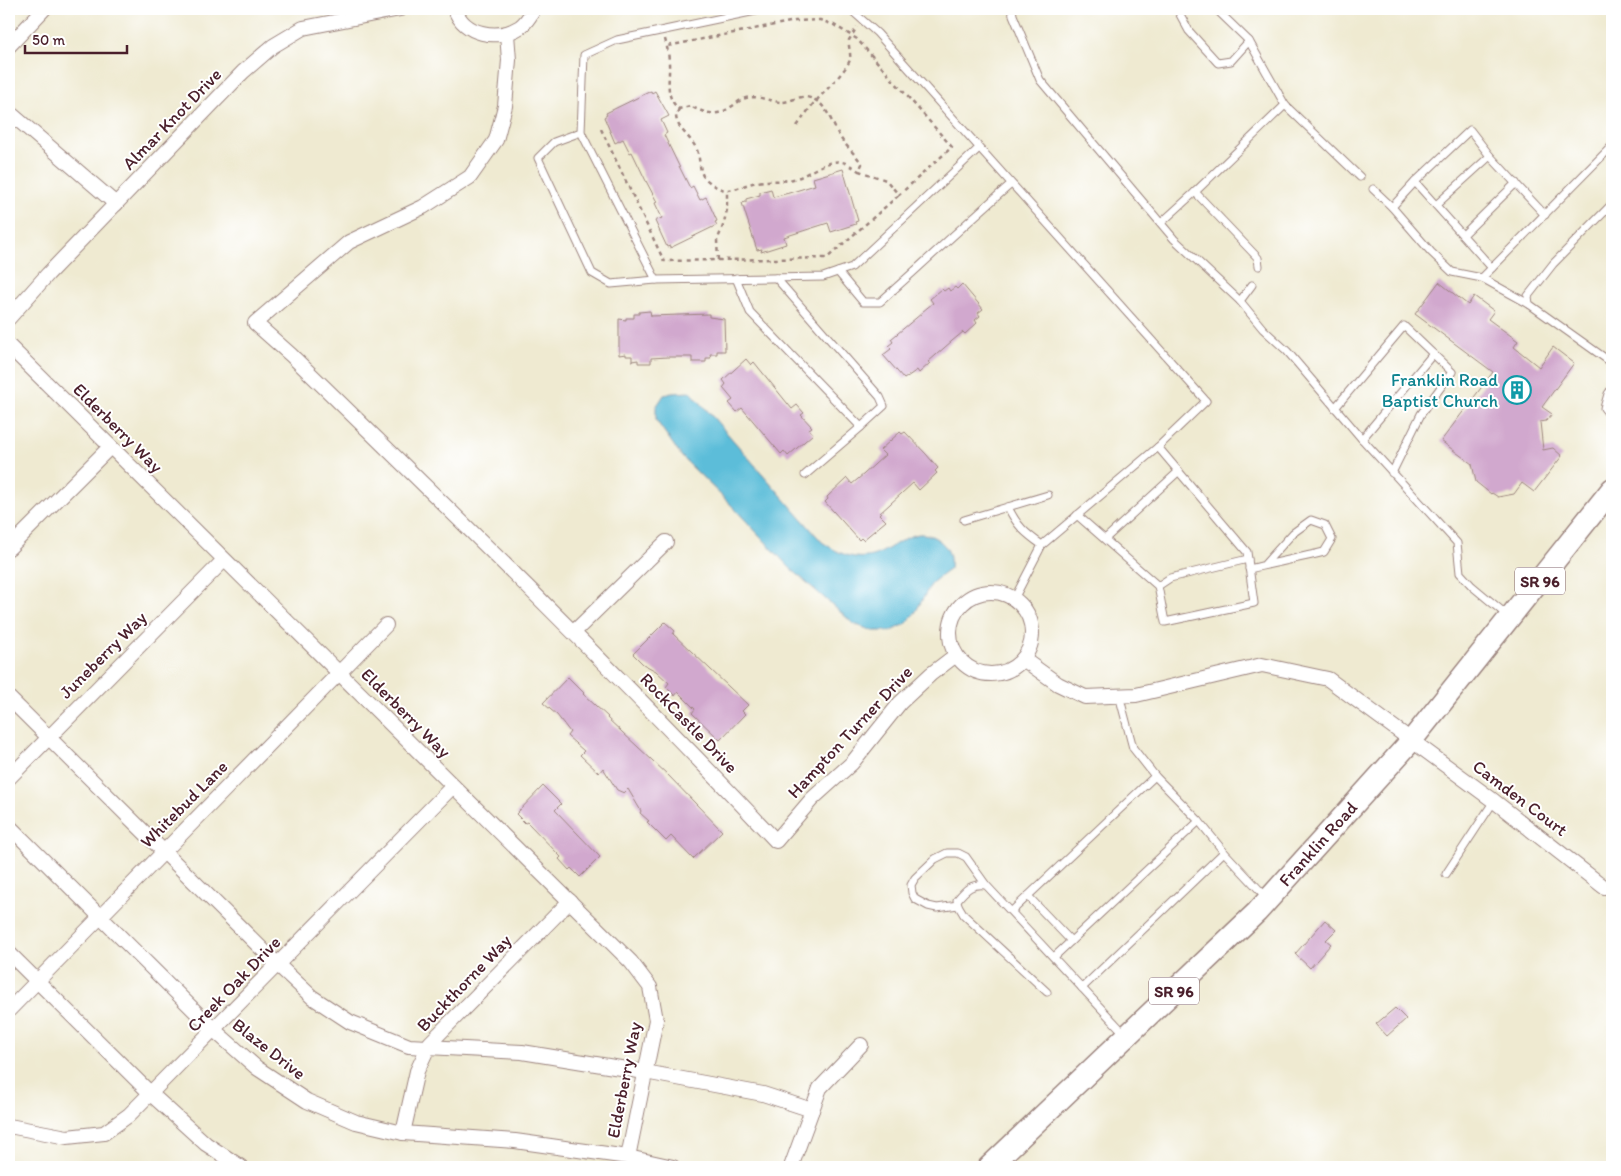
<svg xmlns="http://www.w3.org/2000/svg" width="1621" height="1176" font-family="Itim,sans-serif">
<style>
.water{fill:#5bbdd9;stroke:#526e82}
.building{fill:#d1a8ce}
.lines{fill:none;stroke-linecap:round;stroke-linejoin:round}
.service-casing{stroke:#9c847e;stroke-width:9}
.minor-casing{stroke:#9c847e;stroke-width:16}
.primary-casing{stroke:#9c847e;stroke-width:24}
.path{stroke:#9c847e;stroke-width:2.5;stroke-dasharray:4 4;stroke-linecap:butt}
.service{stroke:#fff;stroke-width:7}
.minor{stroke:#fff;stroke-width:14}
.primary{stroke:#fff;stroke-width:21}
.labels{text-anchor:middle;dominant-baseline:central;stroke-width:4;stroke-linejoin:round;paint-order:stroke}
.shield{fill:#fff;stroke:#80626b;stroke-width:1}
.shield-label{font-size:16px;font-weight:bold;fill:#4a1f2b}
.street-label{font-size:18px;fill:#4a1f2b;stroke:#fff}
.culture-label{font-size:18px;fill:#0d838f;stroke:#fff;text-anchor:end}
</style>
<rect width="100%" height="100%" fill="#fff"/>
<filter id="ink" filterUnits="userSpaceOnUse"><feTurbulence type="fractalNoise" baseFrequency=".02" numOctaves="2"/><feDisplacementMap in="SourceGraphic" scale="10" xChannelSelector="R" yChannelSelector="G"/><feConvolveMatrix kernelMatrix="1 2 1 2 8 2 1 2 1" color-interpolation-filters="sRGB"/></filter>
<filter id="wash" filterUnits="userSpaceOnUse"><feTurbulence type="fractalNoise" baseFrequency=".0096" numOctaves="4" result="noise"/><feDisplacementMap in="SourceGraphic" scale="20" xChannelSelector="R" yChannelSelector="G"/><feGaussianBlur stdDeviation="1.12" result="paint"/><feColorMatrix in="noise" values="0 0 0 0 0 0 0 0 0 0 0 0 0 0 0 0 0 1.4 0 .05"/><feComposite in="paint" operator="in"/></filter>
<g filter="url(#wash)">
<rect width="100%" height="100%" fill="#efead1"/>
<path class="water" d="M691,392l131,150c15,10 30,19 50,14 25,-7 43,-36 69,-14 9,8 10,16 9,27l-16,12 -6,8 -13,24 -9,11 -15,7h-18l-19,-7 -65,-57 -55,-59 -52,-51 -26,-37v-13l8,-12 8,-2z"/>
<g id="blocks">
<g class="building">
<polygon points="651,91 652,93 655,91 669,116 661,120 667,133 664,135 679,166 690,188 693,186 700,200 706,197 717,221 715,222 717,225 670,248 670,246 667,247 655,221 662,218 655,203 657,202 646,181 632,152 630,153 623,139 615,143 604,117 607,115 606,113"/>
<polygon points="843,169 858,221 855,222 856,224 831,232 828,223 784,237 786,244 761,252 762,249 757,250 742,203 746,202 746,199 760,195 760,192 771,189 773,197 789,193 815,185 813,178"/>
<polygon points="1439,282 1468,305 1474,296 1494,311 1488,319 1518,341 1514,347 1539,367 1553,347 1574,363 1542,407 1552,414 1546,421 1540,422 1543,450 1553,448 1562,456 1534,492 1522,483 1514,494 1498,497 1492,493 1491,494 1476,482 1472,464 1441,441 1493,372 1415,314"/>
<polygon points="962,284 983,309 978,313 980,316 975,320 977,323 965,334 963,332 952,341 928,362 930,363 919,373 917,370 904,379 883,355 891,349 888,346 893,342 891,339 922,313 922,312 933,303 930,299 942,289 944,291 948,288 950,291 955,287 957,289"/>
<polygon points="650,311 651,316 709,314 709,317 724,319 725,351 717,351 717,354 710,354 711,358 706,358 706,362 692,362 692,357 668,357 651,358 651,363 638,363 638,360 632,361 632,356 626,356 626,354 619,355 619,319 626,320 626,318 634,318 634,314 639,314 639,312"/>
<polygon points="746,359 751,365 754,362 792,409 797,405 804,413 801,415 812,427 809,429 813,434 788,456 784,451 781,454 742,408 737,412 729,403 733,400 723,388 726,384 723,380"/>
<polygon points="900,432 902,434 905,432 926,454 938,468 935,471 937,473 919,490 913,483 879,514 886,521 863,540 861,538 859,540 825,502 828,499 827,497 847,478 852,484 864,474 885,455 880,450"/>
<polygon points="665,622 675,631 673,634 748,705 742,711 745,714 720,740 692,713 695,709 678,692 675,696 666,687 669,683 656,671 643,664 633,654"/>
<polygon points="568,677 584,693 583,694 608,717 607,718 668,775 722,831 693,859 671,836 666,841 647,822 649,821 640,813 641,811 628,789 624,793 617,790 603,768 599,773 580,755 584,751 567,736 570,732 557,715 543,703"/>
<polygon points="543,786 561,804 555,810 600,857 580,877 571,868 569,870 559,859 561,857 527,822 525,823 516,814"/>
<polygon points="1325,920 1336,930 1326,940 1331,944 1310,968 1295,954"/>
<polygon points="1395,1008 1406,1019 1387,1036 1376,1024"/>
</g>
</g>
</g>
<g filter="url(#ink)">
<use href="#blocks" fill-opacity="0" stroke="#9c847e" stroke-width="1"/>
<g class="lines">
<defs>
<g id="service">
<polyline points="765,9 617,40 584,55 581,132 656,280 823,277 852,267 979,148"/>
<polyline points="850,9 877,33 1206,401 1158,447 1042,545 1014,599"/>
<polyline points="1012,9 1013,15 1040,80 1174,239 1240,301"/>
<polyline points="1177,9 1189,31 1218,63 1231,61 1249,41"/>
<polyline points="1216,9 1249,41 1285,105 1360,177"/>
<polyline points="581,132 554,142 538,158 592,273 611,284 656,280"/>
<polyline points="1415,182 1492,268"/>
<polyline points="1373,189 1392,207 1415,182 1470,130 1490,156 1545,215"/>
<polyline points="1612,204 1553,264 1528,296 1529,304 1612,363"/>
<polyline points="1436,205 1490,156"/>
<polyline points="1392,207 1431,252 1452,272 1482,278 1529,304"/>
<polyline points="1161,223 1195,192"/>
<polyline points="1463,235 1516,183"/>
<polyline points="1259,266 1258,258 1195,192 1285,105"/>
<path d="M838,272l25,30h17c44,-39 86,-79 131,-118"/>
<polyline points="736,278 750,312 861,427 805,475"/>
<polyline points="776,278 880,397 884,406 861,427"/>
<polyline points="1482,278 1612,146"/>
<polyline points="1252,285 1240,301 1263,329 1287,351 1362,439 1457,543 1460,573 1472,586 1508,616"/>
<polyline points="1612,388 1608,394 1604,408 1612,418"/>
<polyline points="1335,408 1404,326 1452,372 1421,414 1392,473"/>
<polyline points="1362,439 1433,354"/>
<path d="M1008,507c9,19 17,26 34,38"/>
<polyline points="1077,515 1158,586 1165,622 1254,603 1247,552 1158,447"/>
<polyline points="964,520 1048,495"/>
<polyline points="1105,539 1179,471"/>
<path d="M1249,569c25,-6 50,-11 75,-17l8,-13 -7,-14 -14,-5 -18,13 -29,32"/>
<polyline points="1158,586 1170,578 1248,559"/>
<polyline points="1119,695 1133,748 1155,776 1199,821 1224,852 1266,897"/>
<polyline points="1446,874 1494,801"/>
<polyline points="1028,896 1071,941"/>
<polyline points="958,905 937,908 928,906 915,899 912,893 911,885 915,878 935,859 947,853 958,853 966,857 986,885"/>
<polyline points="1012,911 1155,776"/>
<polyline points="1054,957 1199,821"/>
<polyline points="1082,988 1224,852"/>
<path d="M1047,992l-83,-77 -6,-10 -1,-5c9,-11 15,-17 29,-15l139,149"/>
</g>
<g id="minor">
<path d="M455,9c8,26 43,32 65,18 7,-5 10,-11 14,-18"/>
<path d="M507,34l2,26 -4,46 -9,34 -26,37 -47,30 -74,35 -94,81 36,32c164,160 328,319 485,486l36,-42 40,-36 48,-60 31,-29 25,-19"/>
<polyline points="9,46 44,9"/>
<polyline points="9,112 116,204"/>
<polyline points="9,318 48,274 243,72 273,46 303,28 400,9"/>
<polyline points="9,346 631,962 650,987 656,1020 628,1157"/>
<polyline points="9,548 110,447"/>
<circle cx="991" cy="633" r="41"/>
<polyline points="574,632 666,542"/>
<polyline points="1023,659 1058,684 1085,697 1136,695 1262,665 1328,679 1494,801 1604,887"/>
<polyline points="9,698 278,965 312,997 350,1022 409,1046 522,1052 645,1072 763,1094 812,1110"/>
<polyline points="9,778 224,560"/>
<polyline points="9,826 214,1030 257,1068 307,1101 356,1122 403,1133 515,1141 628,1157 673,1167"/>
<polyline points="9,953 151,1094 206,1144 241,1167"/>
<polyline points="9,1010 386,625"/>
<polyline points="9,1126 67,1137 104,1133 129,1115 453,786"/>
<polyline points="403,1133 417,1071 430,1043 570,901"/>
<polyline points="791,1167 820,1088 861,1045"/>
</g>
<polyline id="primary" points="989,1167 1257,912 1412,740 1612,489"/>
</defs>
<use href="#service" class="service-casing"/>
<use href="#minor" class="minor-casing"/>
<use href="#primary" class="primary-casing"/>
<g class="path">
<path d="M665,39c2,8 4,16 4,24 1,18 -5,33 10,46l11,-3c13,6 25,12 39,2 6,-3 10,-8 17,-10 11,-3 23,3 34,4 9,1 17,-6 26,-5 22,3 25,28 36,43 6,8 14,15 20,24l-3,7 27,9 13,15 53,-48 -95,-108 -23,-14 -14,-5 -25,1 -128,25"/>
<path d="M679,109l-3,6c0,14 15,21 21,35 3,8 2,18 6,26 3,4 8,7 12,10 15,10 27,-2 43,-4 15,-3 26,1 42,-5 11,-5 29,-18 42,-15 6,1 13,7 17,9"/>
<path d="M797,126c7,-9 12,-18 19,-25 7,-8 33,-33 34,-42 1,-6 -2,-13 -1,-19l8,-13"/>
<polyline points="601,129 664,261 827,258 899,195"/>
<polyline points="718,260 717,241 723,226 727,210 727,191"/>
</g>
<use href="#service" class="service"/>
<use href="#minor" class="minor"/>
<use href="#primary" class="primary"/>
</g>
</g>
<defs>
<symbol id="building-ring" viewBox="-11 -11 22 22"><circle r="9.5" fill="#fff" stroke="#0f9aa8" stroke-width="1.5"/><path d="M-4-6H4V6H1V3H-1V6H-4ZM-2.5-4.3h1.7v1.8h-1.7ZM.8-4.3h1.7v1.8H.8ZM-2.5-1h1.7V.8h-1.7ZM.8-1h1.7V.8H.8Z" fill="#0f9aa8"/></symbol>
</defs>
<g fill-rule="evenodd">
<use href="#building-ring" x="1501" y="374" width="32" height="32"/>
</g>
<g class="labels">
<g class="shield">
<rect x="1515" y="567.5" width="50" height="27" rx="4"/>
<rect x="1149" y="977.5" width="50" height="27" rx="4"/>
</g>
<g class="shield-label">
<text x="1540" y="581">SR 96</text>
<text x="1174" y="991">SR 96</text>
</g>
<g class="street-label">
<text transform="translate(172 119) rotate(-46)">Almar Knot Drive</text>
<text transform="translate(118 428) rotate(45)">Elderberry Way</text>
<text transform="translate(103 655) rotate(-45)">Juneberry Way</text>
<text transform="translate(406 713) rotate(45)">Elderberry Way</text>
<text transform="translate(689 723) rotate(46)">RockCastle Drive</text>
<text transform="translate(850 732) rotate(-47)">Hampton Turner Drive</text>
<text transform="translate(1520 798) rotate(37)">Camden Court</text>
<text transform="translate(184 804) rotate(-45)">Whitebud Lane</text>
<text transform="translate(1318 844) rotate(-48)">Franklin Road</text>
<text transform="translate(464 983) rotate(-46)">Buckthorne Way</text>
<text transform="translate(234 984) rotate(-46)">Creek Oak Drive</text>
<text transform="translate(269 1049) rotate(38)">Blaze Drive</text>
<text transform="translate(624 1080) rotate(-79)">Elderberry Way</text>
</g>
<g class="culture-label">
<text x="1498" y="380">Franklin Road<tspan x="1498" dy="21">Baptist Church</tspan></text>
</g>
</g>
<rect width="1621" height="1176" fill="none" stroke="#fff" stroke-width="30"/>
<path d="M25 45v8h102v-8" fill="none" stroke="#4a1f2b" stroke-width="2.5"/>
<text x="32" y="45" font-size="15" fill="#4a1f2b" stroke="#ffffff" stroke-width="4" paint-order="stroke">50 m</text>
</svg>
